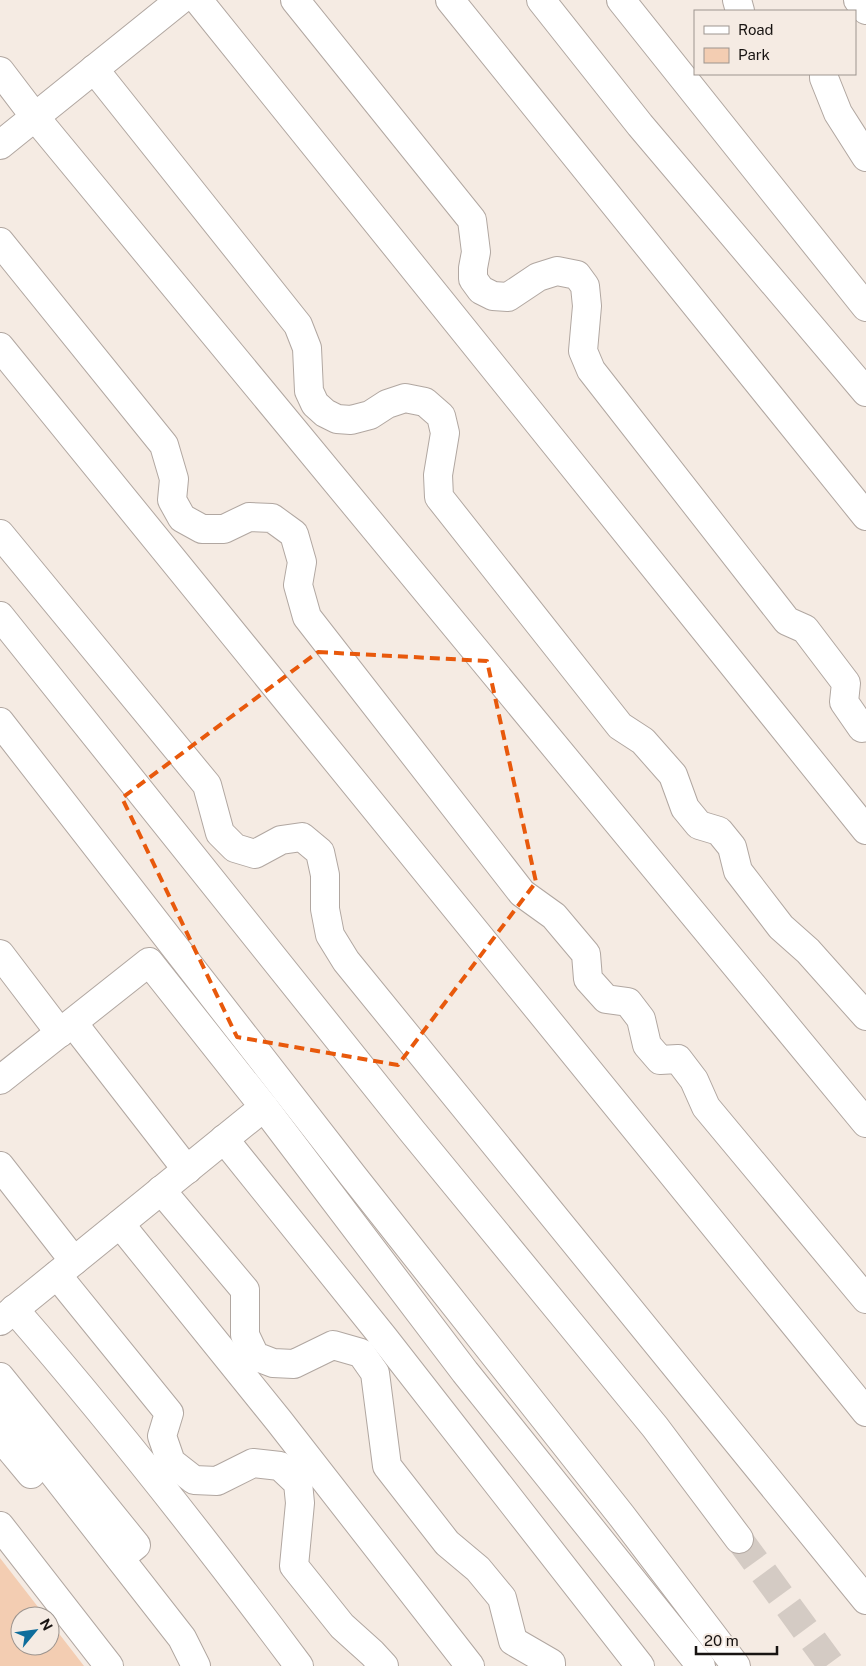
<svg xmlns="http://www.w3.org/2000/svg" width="866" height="1666" font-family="'Public Sans',sans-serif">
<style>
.green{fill:#f3cdb2}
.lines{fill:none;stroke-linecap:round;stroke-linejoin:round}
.minor-tunnel{stroke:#d4cbc4;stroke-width:28;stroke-dasharray:28 14;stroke-linecap:butt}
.minor-casing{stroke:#b1a7a1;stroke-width:30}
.minor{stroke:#fff;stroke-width:28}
.marked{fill:none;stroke:#e8590c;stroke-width:4;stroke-dasharray:10 6;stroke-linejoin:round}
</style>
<rect width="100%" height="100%" fill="#f5ebe3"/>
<polygon class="green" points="0,1558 45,1616 20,1616 20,1646 50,1646 50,1622 84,1666 0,1666"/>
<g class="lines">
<polyline class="minor-tunnel" points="739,1539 832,1666"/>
<defs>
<g id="minor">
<polyline points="198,0 866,830"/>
<polyline points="295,0 472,220 476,252 473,268 473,279 481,290 493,296 508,297 538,277 557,271 577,275 585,286 587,306 583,351 591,370 787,621 805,629 846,683 844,702 862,728 866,727"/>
<polyline points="450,0 866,516"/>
<polyline points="541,0 640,125 866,392"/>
<polyline points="621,0 866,307"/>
<polyline points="737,0 740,11"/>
<polyline points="858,0 866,10"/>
<polyline points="94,69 298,325 307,348 309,391 315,404 325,413 337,419 351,420 370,415 387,404 405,398 425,402 441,416 445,433 438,475 439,497 620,726 643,741 673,775 685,808 699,825 719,831 732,847 738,871 781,927 808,951 866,1016"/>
<polyline points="0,71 35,117 866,1123"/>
<polyline points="824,74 824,78 838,113 866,157"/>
<polyline points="0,145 180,0"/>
<polyline points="0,242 164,445 174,479 172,500 182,518 202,529 224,529 249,517 272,518 294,534 302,562 298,585 307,617 522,893 554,916 586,954 588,979 606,999 628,1002 641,1019 647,1045 660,1060 678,1059 694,1080 706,1107 866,1299"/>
<polyline points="0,347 866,1412"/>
<polyline points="0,534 207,785 220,833 235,848 255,854 281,840 302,837 320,852 325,875 325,909 330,935 346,961 866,1600"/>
<polyline points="0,616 412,1131 655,1427 739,1539"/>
<polyline points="0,722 353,1176 621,1515 736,1666"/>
<polyline points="0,954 60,1033"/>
<polyline points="73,1023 187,1170"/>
<polyline points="0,1080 149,962 264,1107 0,1321"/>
<polyline points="264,1107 465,1372 701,1666"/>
<polyline points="224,1139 384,1338 640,1666"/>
<polyline points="0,1166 74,1261"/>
<polyline points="161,1190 245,1290 245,1335 255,1356 273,1363 294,1364 333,1345 361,1353 375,1373 387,1466 447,1543 478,1569 502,1598 513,1641 551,1663 551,1666"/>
<polyline points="120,1224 279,1421 470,1666"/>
<polyline points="57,1275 169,1413 162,1436 171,1462 194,1480 217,1481 253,1463 280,1466 298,1483 300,1503 294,1566 342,1626 372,1653 384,1666"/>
<path d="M14,1309c100,115 194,235 285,357"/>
<polyline points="0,1377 136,1545 120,1558"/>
<polyline points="0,1405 182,1638 196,1666"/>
<polyline points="0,1437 31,1474"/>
<polyline points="0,1526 109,1666"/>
</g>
</defs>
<use href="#minor" class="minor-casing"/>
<use href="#minor" class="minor"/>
</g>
<path class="marked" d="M318,652l169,9 49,221 -138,183 -161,-28 -115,-239z"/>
<rect x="694" y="10" width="162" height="65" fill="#f5ebe3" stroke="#9d958f"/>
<rect x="704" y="26" width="25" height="8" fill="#ffffff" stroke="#9d958f"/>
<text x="738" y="35" font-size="15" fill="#181412">Road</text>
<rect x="704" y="48" width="25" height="15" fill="#f3cdb2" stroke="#9d958f"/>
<text x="738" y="60" font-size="15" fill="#181412">Park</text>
<g transform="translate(35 1631) rotate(61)"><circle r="24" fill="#f5ebe3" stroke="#9d958f"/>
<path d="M0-4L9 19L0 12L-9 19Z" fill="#0e6d9c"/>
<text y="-8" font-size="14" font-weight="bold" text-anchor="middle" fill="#181412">N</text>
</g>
<path d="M696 1646v8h81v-8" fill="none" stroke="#181412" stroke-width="2.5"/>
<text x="704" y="1646" font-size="15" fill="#181412" stroke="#f5ebe3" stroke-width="4" paint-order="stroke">20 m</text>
</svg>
